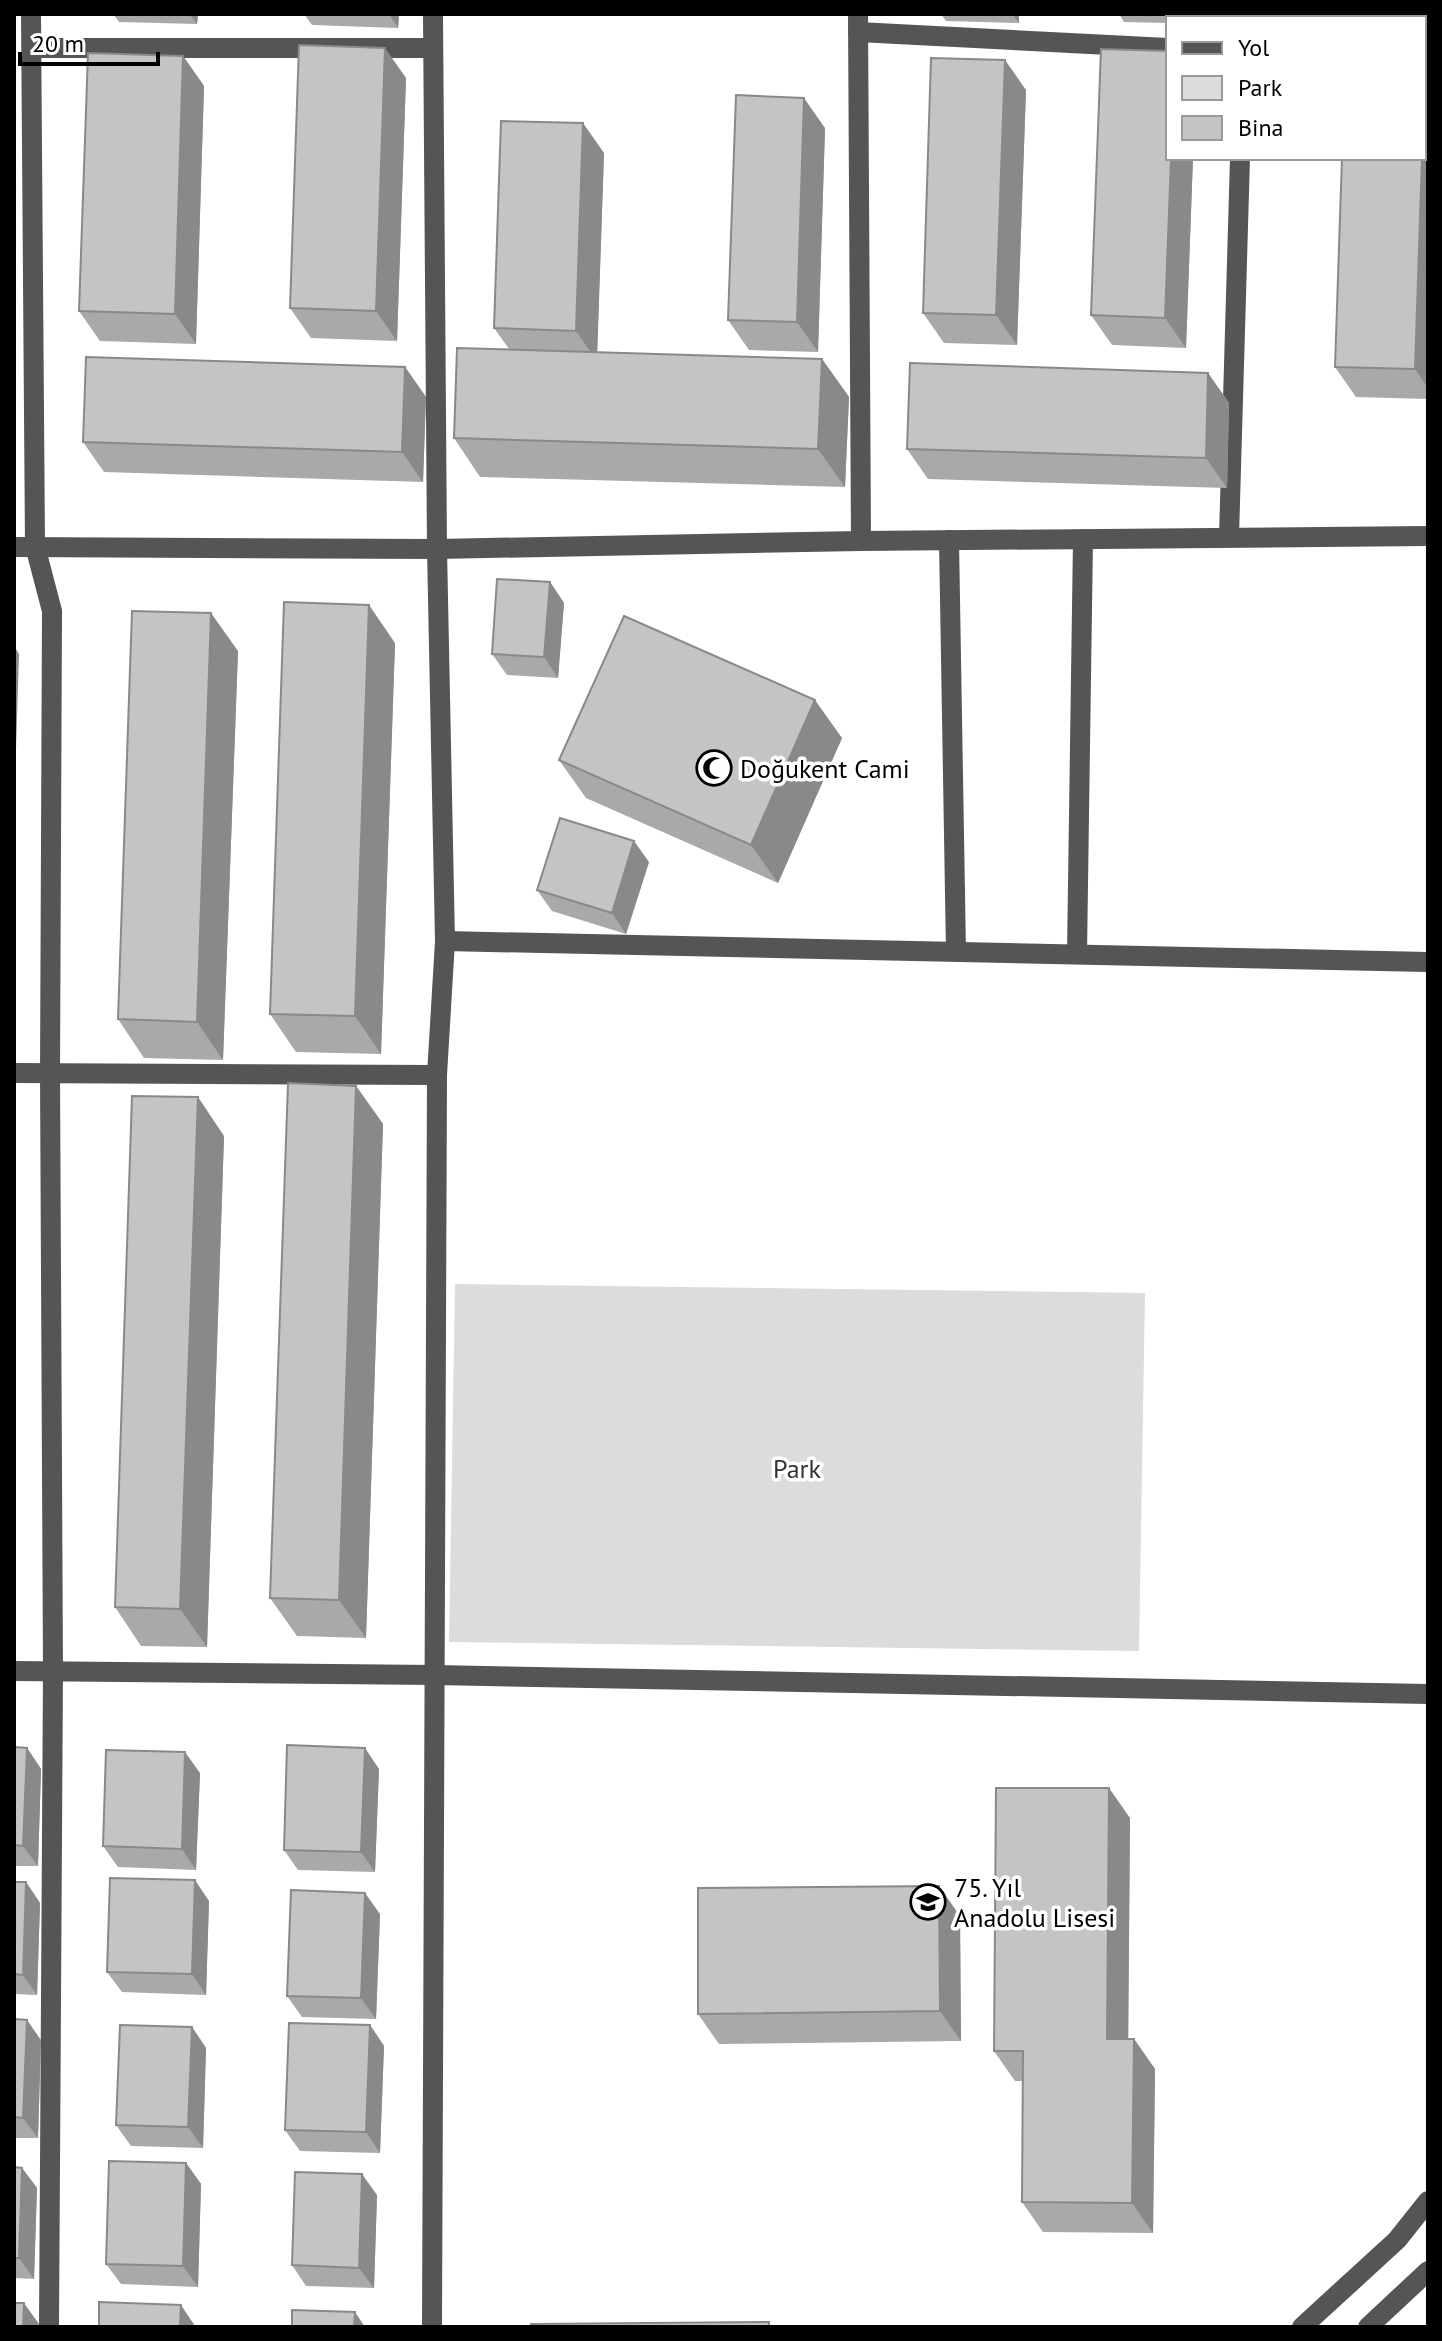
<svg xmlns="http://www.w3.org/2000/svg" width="1442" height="2341" font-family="'PT Sans',sans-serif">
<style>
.park{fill:#dcdcdc}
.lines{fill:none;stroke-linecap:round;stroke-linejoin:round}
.minor{stroke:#555;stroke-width:20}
.wall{fill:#a9a9a9}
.shaded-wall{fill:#898989}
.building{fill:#c4c4c4;stroke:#898989;stroke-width:2}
.labels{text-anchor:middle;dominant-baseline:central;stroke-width:7;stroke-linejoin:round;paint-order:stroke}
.poi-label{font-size:26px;fill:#000;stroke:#fff;text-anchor:start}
.park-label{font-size:26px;fill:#333;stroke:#fff}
</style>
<rect width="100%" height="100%" fill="#fff"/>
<polygon class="park" points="455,1284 1145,1293 1139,1651 449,1642"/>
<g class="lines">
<g class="minor">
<polyline points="31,14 35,546 52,611 50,1074 53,1671 49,2327"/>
<polyline points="858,14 861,541"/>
<polyline points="1244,18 1244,14"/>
<polyline points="858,32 1168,48"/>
<polyline points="32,48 432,48"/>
<polyline points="1424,57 1428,57"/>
<polyline points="1229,537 1240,158"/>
<polyline points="949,540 956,952"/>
<polyline points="14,547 437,549 861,541 1428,536"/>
<polyline points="445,941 1428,962"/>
<polyline points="1077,954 1083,539"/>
<polyline points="14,1073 437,1075"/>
<polyline points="14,1671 435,1675 1428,1694"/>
<polyline points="432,2327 437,1075 445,941 437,549 433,14"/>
<polyline points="1302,2327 1397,2240 1428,2201"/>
<polyline points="1368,2327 1428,2271"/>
</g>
</g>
<g class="wall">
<polygon points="113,14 198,14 197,24 119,22"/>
<polygon points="304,14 399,14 398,28 312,25"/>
<polygon points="941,14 1019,14 1019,23 946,21"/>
<polygon points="1119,14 1202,14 1202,18 1168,18 1168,23 1124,22"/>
<polygon points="1353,14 1426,14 1425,29 1424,29 1424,18 1356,18"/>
<polygon points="183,56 204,86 196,344 100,341 79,311"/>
<polygon points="1428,68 1428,399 1356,397 1335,367"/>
<polygon points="406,78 397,341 311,338 290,308"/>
<polygon points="1026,90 1017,345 944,343 923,313"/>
<polygon points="825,128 818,352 749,350 728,320"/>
<polygon points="604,153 597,352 822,359 849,397 845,487 480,477 454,438 509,349 494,328"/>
<polygon points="1168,158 1193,158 1186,348 1112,345 1091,315"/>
<polygon points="405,367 426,397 423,482 104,472 83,442"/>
<polygon points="1208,373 1229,403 1227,488 928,479 907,449"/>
<polygon points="550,582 564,603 558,678 507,675 492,654"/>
<polygon points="395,643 381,1054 296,1052 270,1014"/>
<polygon points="238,651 223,1060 144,1058 118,1019"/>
<polygon points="842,738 778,883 586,798 559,760"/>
<polygon points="649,862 626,934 552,911 537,890"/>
<polygon points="356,1086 383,1124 366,1638 297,1636 270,1598"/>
<polygon points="224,1136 207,1647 141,1646 115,1607"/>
<polygon points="14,1747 27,1748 41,1769 38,1866 14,1866"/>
<polygon points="379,1769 375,1872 298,1870 284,1850"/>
<polygon points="200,1773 196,1870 118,1867 103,1846"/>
<polygon points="1130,1818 1128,2039 1134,2039 1155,2069 1153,2233 1043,2232 1022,2202 1023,2081 1015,2081 994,2051"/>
<polygon points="14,1882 26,1882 40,1903 37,1995 14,1994"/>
<polygon points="209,1901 206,1995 122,1992 107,1972"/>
<polygon points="380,1914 376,2019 302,2017 287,1996"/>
<polygon points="960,1916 961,2041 719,2044 698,2014"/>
<polygon points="14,2019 41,2040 38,2138 14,2138"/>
<polygon points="370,2025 384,2046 380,2153 300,2151 285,2130"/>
<polygon points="192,2027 206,2048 203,2148 131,2146 116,2125"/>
<polygon points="186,2163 201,2184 198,2287 121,2284 106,2264"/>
<polygon points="14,2167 22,2168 37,2188 34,2279 14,2278"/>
<polygon points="377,2195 374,2288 306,2286 292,2265"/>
</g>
<g class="shaded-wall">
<polygon points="190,14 198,14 197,24"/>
<polygon points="389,14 399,14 398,28"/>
<polygon points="1012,14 1019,14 1019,23"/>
<polygon points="1195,14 1202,14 1202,18 1198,18"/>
<polygon points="1415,14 1426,14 1425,29 1424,27 1424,18 1417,18"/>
<polygon points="385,48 406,78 397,341 376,311"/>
<polygon points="183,56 204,86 196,344 175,314"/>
<polygon points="1005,60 1026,90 1017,345 996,315"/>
<polygon points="1425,64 1428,68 1428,388 1415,369 1422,158 1424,158"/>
<polygon points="804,98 825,128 818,352 797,322"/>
<polygon points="583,123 604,153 597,361 576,331"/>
<polygon points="1171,158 1193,158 1186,348 1165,318"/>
<polygon points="822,359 849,397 845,487 818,449"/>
<polygon points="405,367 426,397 423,482 402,452"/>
<polygon points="1208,373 1229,403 1227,488 1206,458"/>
<polygon points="550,582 564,603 558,678 544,657"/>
<polygon points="369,605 395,643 381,1054 355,1016"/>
<polygon points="211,613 238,651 223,1060 197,1022"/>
<polygon points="14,646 19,654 14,813"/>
<polygon points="815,700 842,738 778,883 751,845"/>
<polygon points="634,841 649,862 626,934 612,913"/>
<polygon points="356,1086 383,1124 366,1638 339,1600"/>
<polygon points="198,1097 224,1136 207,1647 180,1609"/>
<polygon points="27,1748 41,1769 38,1866 23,1846"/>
<polygon points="365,1748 379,1769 375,1872 361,1852"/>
<polygon points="185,1752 200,1773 196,1870 182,1849"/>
<polygon points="1109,1788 1130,1818 1128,2069 1107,2039"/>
<polygon points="195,1880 209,1901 206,1995 192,1974"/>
<polygon points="26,1882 40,1903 37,1995 23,1975"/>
<polygon points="939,1886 960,1916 961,2041 940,2011"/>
<polygon points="365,1893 380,1914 376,2019 361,1998"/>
<polygon points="27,2020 41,2040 38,2138 23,2118"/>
<polygon points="370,2025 384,2046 380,2153 366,2132"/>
<polygon points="192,2027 206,2048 203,2148 188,2127"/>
<polygon points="1134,2039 1155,2069 1153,2233 1132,2203"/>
<polygon points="186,2163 201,2184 198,2287 183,2266"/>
<polygon points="22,2168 37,2188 34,2279 19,2258"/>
<polygon points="362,2174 377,2195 374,2288 359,2268"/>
<polygon points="24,2303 39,2324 38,2327 23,2327"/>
<polygon points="181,2305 195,2326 195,2327 180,2327"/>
<polygon points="355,2312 365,2327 354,2327"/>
</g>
<g class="building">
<polygon points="299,45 385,48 376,311 290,308"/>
<polygon points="1101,49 1168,51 1168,158 1171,158 1165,318 1091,315"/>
<polygon points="88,53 183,56 175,314 79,311"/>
<polygon points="931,58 1005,60 996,315 923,313"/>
<polygon points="736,95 804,98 797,322 728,320"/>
<polygon points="501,121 583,123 576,331 494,328"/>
<polygon points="1342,158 1422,158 1415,369 1335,367"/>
<polygon points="457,348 822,359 818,449 454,438"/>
<polygon points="86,357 405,367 402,452 83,442"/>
<polygon points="910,363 1208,373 1206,458 907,449"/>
<polygon points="497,579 550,582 544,657 492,654"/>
<polygon points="284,602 369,605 355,1016 270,1014"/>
<polygon points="132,611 211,613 197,1022 118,1019"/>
<polygon points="624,616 815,700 751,845 559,760"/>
<polygon points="560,818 634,841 612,913 537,890"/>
<polygon points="288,1083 356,1086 339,1600 270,1598"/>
<polygon points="132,1096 198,1097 180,1609 115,1607"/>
<polygon points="287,1745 365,1748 361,1852 284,1850"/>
<polygon points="14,1747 27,1748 23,1846 14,1845"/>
<polygon points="106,1750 185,1752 182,1849 103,1846"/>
<polygon points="996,1788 1109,1788 1107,2039 1134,2039 1132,2203 1022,2202 1023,2051 994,2051"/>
<polygon points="110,1878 195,1880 192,1974 107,1972"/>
<polygon points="14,1882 26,1882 23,1975 14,1974"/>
<polygon points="939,1886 940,2011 698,2014 698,1888"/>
<polygon points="291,1890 365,1893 361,1998 287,1996"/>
<polygon points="14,2019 27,2020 23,2118 14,2117"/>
<polygon points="289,2023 370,2025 366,2132 285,2130"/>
<polygon points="120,2025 192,2027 188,2127 116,2125"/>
<polygon points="109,2161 186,2163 183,2266 106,2264"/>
<polygon points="14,2167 22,2168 19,2258 14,2258"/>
<polygon points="295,2172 362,2174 359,2268 292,2265"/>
<polygon points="99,2302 181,2305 180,2327 99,2327"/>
<polygon points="14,2303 24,2303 23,2327 14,2327"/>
<polygon points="292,2310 355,2312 354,2327 292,2327"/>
<polygon points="769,2322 769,2327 531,2327 531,2324"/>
</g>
<defs>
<symbol id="mosque-ring" viewBox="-11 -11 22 22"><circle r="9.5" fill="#fff" stroke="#000" stroke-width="1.5"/><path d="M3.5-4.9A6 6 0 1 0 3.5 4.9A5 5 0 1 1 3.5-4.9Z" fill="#000"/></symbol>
<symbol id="school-ring" viewBox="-11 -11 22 22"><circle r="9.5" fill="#fff" stroke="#000" stroke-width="1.5"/><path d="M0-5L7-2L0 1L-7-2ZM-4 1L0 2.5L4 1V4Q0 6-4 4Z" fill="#000"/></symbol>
</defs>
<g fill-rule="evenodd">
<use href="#mosque-ring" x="694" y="748" width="40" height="40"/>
<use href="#school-ring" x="908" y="1882" width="40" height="40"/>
</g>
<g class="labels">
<g class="poi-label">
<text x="740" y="768">Doğukent Cami</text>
<text x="954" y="1887">75. Yıl<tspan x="954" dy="30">Anadolu Lisesi</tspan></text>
</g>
<g class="park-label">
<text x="797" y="1468">Park</text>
</g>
</g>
<rect width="1442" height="2341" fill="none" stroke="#000000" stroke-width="32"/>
<rect x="1166" y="16" width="260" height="144" fill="#ffffff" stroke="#999999" stroke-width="2"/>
<rect x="1182" y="42" width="40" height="12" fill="#555555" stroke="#999999" stroke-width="2"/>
<text x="1238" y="56" font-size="24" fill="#000000">Yol</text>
<rect x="1182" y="76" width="40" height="24" fill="#dcdcdc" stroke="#999999" stroke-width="2"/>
<text x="1238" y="96" font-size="24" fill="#000000">Park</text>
<rect x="1182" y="116" width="40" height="24" fill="#c4c4c4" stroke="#999999" stroke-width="2"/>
<text x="1238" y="136" font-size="24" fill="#000000">Bina</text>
<path d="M20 52v12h138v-12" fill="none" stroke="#000000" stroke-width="4"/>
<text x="32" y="52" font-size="24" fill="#000000" stroke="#ffffff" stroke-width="6" paint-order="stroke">20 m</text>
</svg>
